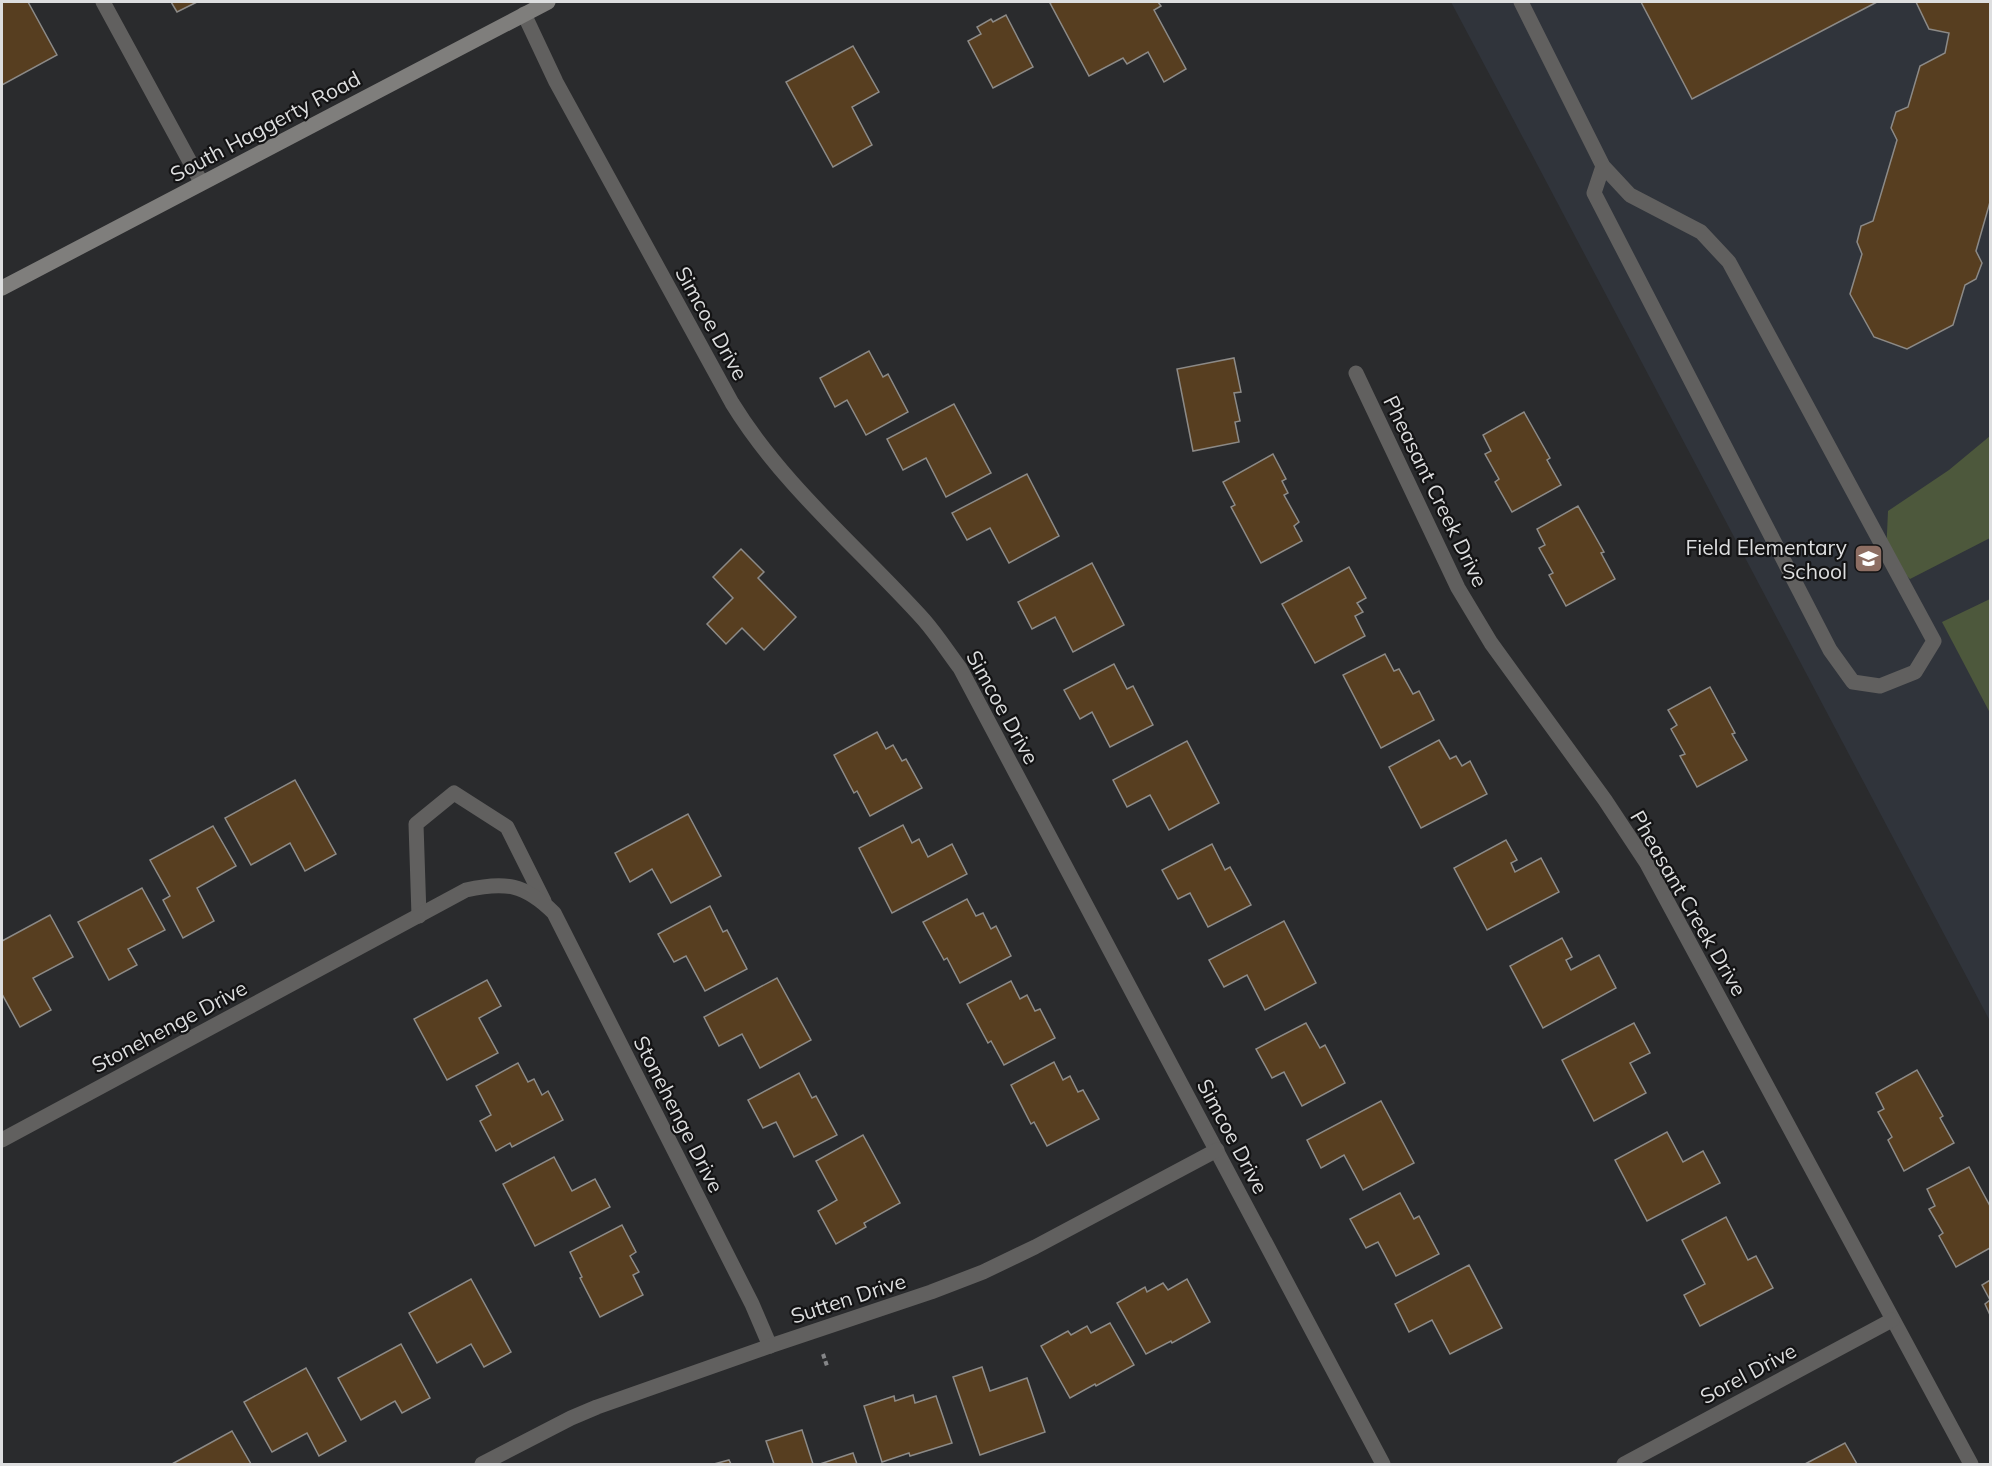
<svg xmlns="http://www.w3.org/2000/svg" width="1992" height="1466" font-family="Mulish,sans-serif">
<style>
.built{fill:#30343b}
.green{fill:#4d583c}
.building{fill:#573e20;stroke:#8c8a87;stroke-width:1.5}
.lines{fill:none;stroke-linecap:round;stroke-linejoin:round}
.path{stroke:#858688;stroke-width:4;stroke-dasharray:4.5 3;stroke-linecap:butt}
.service{stroke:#61605f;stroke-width:15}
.minor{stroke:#61605f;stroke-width:15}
.secondary{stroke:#7f7e7c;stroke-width:15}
.labels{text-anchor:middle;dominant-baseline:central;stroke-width:4.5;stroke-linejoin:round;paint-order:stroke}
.street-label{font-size:21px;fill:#dddedf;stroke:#131314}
.poi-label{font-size:21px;fill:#dddedf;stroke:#131314;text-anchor:end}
</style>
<rect width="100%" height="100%" fill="#2a2b2d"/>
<polygon class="built" points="1451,2 1990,2 1990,1021 1502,98"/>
<g class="green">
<polygon points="1990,436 1990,538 1910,579 1886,556 1888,511 1949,470"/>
<polygon points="1990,599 1990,713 1942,622"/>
</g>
<g class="building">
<polygon points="2,2 28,2 57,55 2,85"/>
<polygon points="171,2 197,2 177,12"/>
<polygon points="1052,2 1158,2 1161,6 1154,10 1186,69 1164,82 1148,52 1127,64 1123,58 1089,76 1050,3"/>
<polygon points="1641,2 1877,2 1692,99"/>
<polygon points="1916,2 1990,2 1990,202 1976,251 1982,263 1976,279 1965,285 1953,325 1907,349 1874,337 1850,294 1862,254 1857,242 1861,226 1873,221 1897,140 1891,128 1896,112 1908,107 1920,66 1945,53 1949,33 1929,29"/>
<polygon points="1006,15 1033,67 993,88 968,41 981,34 977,27 991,19 993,22"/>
<polygon points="853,46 879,92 852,107 872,145 833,167 786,82"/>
<polygon points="869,351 883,377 888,374 908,412 866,435 847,400 835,407 820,378"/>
<polygon points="1234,358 1241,392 1234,393 1240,421 1235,422 1239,442 1193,451 1177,369"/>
<polygon points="954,404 991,473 946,497 926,458 903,470 887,439"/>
<polygon points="1524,412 1550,458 1547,460 1561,485 1512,512 1495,482 1499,479 1485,454 1491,451 1483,435"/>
<polygon points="1273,454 1286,479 1282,481 1288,493 1284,495 1299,522 1294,526 1302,541 1261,563 1231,507 1235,505 1223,482"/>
<polygon points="1027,474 1059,536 1009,563 990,528 967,540 952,513"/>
<polygon points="1578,506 1604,552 1601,553 1615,579 1566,606 1549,575 1553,573 1539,548 1545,545 1537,529"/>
<polygon points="741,549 764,572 758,578 796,617 764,650 742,628 726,644 707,624 733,598 713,577"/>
<polygon points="1092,563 1124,625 1073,652 1055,617 1032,629 1018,602"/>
<polygon points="1349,567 1366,598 1357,603 1363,612 1355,616 1365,636 1315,663 1282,604"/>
<polygon points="1385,654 1394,671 1399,669 1413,694 1419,691 1434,720 1381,748 1343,675"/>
<polygon points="1114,664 1127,689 1133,686 1153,725 1110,747 1092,712 1080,719 1064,690"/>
<polygon points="1710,687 1735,733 1732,734 1747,760 1697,787 1680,756 1685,754 1671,729 1677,725 1668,710"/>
<polygon points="877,732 886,749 893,745 902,761 906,759 922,788 870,816 857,791 854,793 834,755"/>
<polygon points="1439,740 1450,759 1456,756 1462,766 1470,761 1487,794 1421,828 1389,767"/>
<polygon points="1187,741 1219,803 1169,830 1150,795 1127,807 1113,780"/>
<polygon points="295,780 336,854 305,871 290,843 251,865 225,818"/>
<polygon points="688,814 721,876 671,903 652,869 630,882 615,853"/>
<polygon points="903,825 912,843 919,839 928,857 952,844 967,874 892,913 859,848"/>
<polygon points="213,826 236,866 197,888 214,921 183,938 163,900 170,896 150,860"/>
<polygon points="1506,840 1517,860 1511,863 1515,872 1541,858 1559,892 1487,930 1454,868"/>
<polygon points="1212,844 1225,870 1230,867 1251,905 1208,927 1190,893 1178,899 1162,870"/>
<polygon points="142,888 165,930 128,949 137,965 109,980 78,922"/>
<polygon points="967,899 976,916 983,913 991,929 996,926 1011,956 960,983 947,958 944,960 923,922"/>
<polygon points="710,906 723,932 727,930 747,969 705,991 686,956 674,962 658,934"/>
<polygon points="50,915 73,957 33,978 51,1010 20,1027 2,994 2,941"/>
<polygon points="1284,921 1316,983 1265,1010 1247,975 1224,987 1209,960"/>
<polygon points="1562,938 1572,957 1566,960 1571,970 1599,955 1616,988 1543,1028 1510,966"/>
<polygon points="777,978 811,1040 760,1068 742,1034 719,1046 704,1017"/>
<polygon points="487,980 501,1006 479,1018 498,1053 447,1080 414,1019"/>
<polygon points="1011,981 1020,999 1027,995 1035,1011 1040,1009 1055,1038 1004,1065 991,1041 988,1043 967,1004"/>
<polygon points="1306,1023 1320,1048 1325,1045 1345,1083 1302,1106 1284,1072 1272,1078 1256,1049"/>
<polygon points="1634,1023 1650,1053 1630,1063 1646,1093 1594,1121 1562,1060"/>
<polygon points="1054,1062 1063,1080 1070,1076 1078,1092 1083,1090 1099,1119 1047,1146 1034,1122 1031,1124 1011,1085"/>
<polygon points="518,1063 528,1082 534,1079 542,1095 548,1091 563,1120 512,1147 510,1143 496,1151 480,1121 491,1115 476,1086"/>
<polygon points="1917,1070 1943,1116 1940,1118 1954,1143 1904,1171 1888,1140 1892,1137 1878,1112 1884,1109 1876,1093"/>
<polygon points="799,1073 812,1098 816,1096 837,1135 794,1157 776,1122 763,1128 748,1100"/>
<polygon points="1381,1101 1414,1163 1363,1190 1344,1155 1321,1168 1307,1140"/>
<polygon points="1667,1132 1683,1162 1703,1151 1720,1183 1647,1221 1615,1160"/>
<polygon points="863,1135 900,1203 864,1223 866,1227 836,1244 818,1211 837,1200 816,1161"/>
<polygon points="554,1157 572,1191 595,1179 610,1207 535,1246 503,1184"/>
<polygon points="1969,1167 1990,1206 1990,1248 1956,1267 1939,1236 1943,1233 1929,1209 1935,1206 1927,1189"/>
<polygon points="1400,1193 1414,1219 1419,1216 1439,1254 1396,1276 1378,1242 1366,1248 1350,1219"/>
<polygon points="1726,1217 1748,1260 1756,1256 1773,1288 1700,1326 1684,1295 1705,1284 1682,1240"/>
<polygon points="622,1225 636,1252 630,1256 639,1272 633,1275 643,1295 600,1317 580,1278 582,1277 570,1252"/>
<polygon points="1469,1265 1502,1328 1450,1354 1432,1320 1409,1332 1395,1304"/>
<polygon points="471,1279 511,1352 484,1367 471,1344 437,1363 409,1313"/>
<polygon points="1187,1279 1210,1322 1172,1343 1171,1341 1146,1354 1117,1303 1145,1287 1147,1292 1163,1283 1168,1290"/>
<polygon points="1990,1280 1990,1300 1982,1285"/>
<polygon points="1990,1300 1990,1315 1985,1304"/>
<polygon points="1110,1323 1134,1365 1096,1386 1095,1384 1070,1398 1041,1346 1068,1331 1071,1335 1087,1326 1091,1333"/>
<polygon points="401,1344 430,1398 402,1413 395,1401 361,1420 338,1378"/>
<polygon points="982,1367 990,1391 1027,1378 1045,1432 980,1455 953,1377"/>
<polygon points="306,1368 346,1441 319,1456 307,1433 272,1452 244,1402"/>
<polygon points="913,1395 915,1403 936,1396 952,1443 910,1456 909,1453 882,1462 864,1406 894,1396 895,1401"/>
<polygon points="802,1430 813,1464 774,1464 766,1441"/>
<polygon points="232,1431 251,1464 172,1464"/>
<polygon points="1845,1443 1857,1464 1805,1464"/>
<polygon points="853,1453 857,1464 820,1464"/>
<polygon points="729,1460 731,1464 714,1464"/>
</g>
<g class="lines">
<polyline class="path" points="823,1354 827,1366"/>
<polyline class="service" points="1521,2 1603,166 1630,195 1701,232 1729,262 1934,641 1915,672 1880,686 1853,682 1830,650 1594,193 1603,166"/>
<g class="minor">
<polyline points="103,2 201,182"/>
<path d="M524,14l32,68 176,321c51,83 127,145 192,217 13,15 24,32 36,48l423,796"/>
<polyline points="1356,373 1458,588 1491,643 1605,800 1646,862 1971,1464"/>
<polyline points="419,916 416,824 454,793 507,827 544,901"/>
<path d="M2,1140l464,-250c39,-9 59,-6 88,23l198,391 18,42"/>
<polyline points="482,1464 571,1418 597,1407 770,1346 931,1292 983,1272 1035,1247 1217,1150"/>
<polyline points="1624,1464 1892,1320"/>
</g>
<polyline class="secondary" points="2,288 548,2"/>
</g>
<defs>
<symbol id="school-square" viewBox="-11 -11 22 22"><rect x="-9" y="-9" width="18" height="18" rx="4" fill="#8d6e63" stroke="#131314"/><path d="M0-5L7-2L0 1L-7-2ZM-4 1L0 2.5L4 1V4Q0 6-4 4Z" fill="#fff"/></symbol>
</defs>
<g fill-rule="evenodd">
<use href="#school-square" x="1852" y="542" width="33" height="33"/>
</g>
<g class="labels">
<g class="street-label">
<text transform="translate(265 126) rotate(-28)">South Haggerty Road</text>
<text transform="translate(712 323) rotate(61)">Simcoe Drive</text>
<text transform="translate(1436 491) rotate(64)">Pheasant Creek Drive</text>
<text transform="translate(1003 707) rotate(61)">Simcoe Drive</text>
<text transform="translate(1689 903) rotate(60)">Pheasant Creek Drive</text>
<text transform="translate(169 1026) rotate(-28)">Stonehenge Drive</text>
<text transform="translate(679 1114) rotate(63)">Stonehenge Drive</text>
<text transform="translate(1233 1136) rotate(62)">Simcoe Drive</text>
<text transform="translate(848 1298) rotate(-18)">Sutten Drive</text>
<text transform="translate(1748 1373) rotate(-28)">Sorel Drive</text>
</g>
<g class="poi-label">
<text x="1847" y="547">Field Elementary<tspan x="1847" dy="24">School</tspan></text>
</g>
</g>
<rect width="1992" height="1466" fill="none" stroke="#dddedf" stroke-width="6"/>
</svg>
